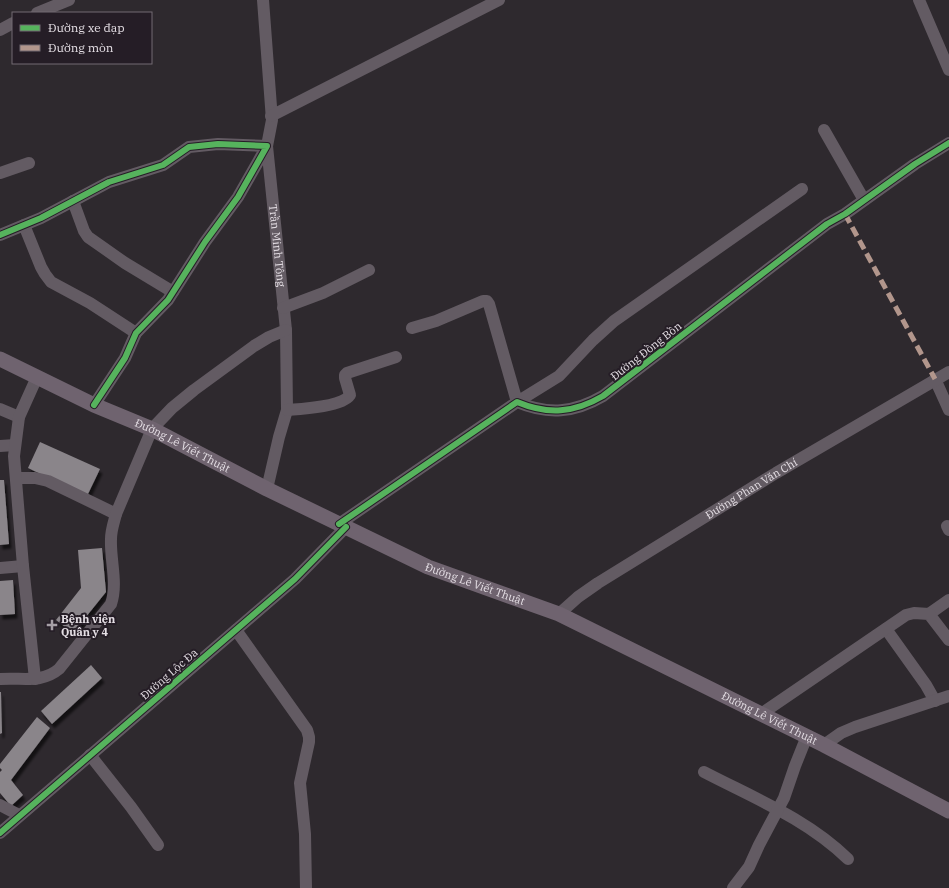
<svg xmlns="http://www.w3.org/2000/svg" width="949" height="888" font-family="'IBM Plex Serif',serif">
<style>
.building{fill:#8a858a;filter:url(#shadow)}
.lines{fill:none;stroke-linecap:round;stroke-linejoin:round}
.minor{stroke:#635b63;stroke-width:12}
.major{stroke:#6f636f;stroke-width:15}
.quiet{stroke:#b2968c;stroke-width:5;stroke-dasharray:10 5;stroke-linecap:butt}
.cycleway-casing{stroke:#251d26;stroke-width:8}
.cycleway{stroke:#56b35d;stroke-width:6}
.poi-dot{fill:#a59fa5;stroke:#251d26;stroke-width:1.5}
.labels{text-anchor:middle;dominant-baseline:central;stroke-width:4;stroke-linejoin:round;paint-order:stroke}
.street-label{font-size:11px;fill:#e5dfe5;stroke:#251d26}
.poi-label{font-size:11px;font-weight:bold;fill:#e5dfe5;stroke:#251d26;text-anchor:start}
</style>
<defs>
<filter id="shadow"><feDropShadow dx="2.5" dy="4.5" stdDeviation="1" flood-color="#0009"/></filter>
</defs>
<rect width="100%" height="100%" fill="#2e292e"/>
<g class="building">
<polygon points="40,442 100,469 87,496 28,468"/>
<polygon points="0,480 4,480 9,544 0,545"/>
<polygon points="102,548 106,592 73,633 56,620 81,588 78,550"/>
<polygon points="13,580 15,614 0,615 0,581"/>
<polygon points="91,665 102,678 52,724 41,711"/>
<polygon points="0,692 1,692 2,733 0,734"/>
<polygon points="37,717 50,728 11,780 23,795 11,806 0,793 0,772 2,770 0,768 0,764"/>
</g>
<g class="lines">
<g class="minor">
<path id="s1" d="M263,0l9,120 -5,26 19,184 1,80 -8,27 -12,52"/>
<polyline points="919,0 949,70"/>
<polyline points="37,13 69,0"/>
<polyline points="0,30 13,23"/>
<polyline points="271,116 499,0"/>
<polyline points="824,130 864,200"/>
<polyline points="0,173 29,163"/>
<polyline points="73,201 84,231 88,237 125,263 173,292"/>
<polyline points="24,225 41,267 45,274 51,282 90,303 136,333"/>
<polyline points="0,235 41,218 109,182 163,165 189,147 218,144 267,146 238,197 205,242 168,300 136,333 125,358 94,405"/>
<polyline points="283,308 323,293 369,270"/>
<polyline points="412,328 436,321 483,301 487,301 489,304 517,402 559,376 593,340 614,321 802,189"/>
<polyline points="935,379 949,410"/>
<polyline points="0,409 19,417"/>
<path d="M287,410c14,-1 55,-3 63,-15l-5,-17v-3l2,-2 49,-16"/>
<polyline points="0,446 15,445"/>
<polyline points="16,478 35,478 48,481 116,514"/>
<path d="M339,524l178,-122c31,13 57,11 86,-6l224,-172 18,-10 70,-50 34,-21"/>
<polyline points="947,526 949,530"/>
<polyline points="0,568 23,566"/>
<path id="s2" d="M559,614l19,-17 20,-14 178,-110 173,-101"/>
<polyline points="929,614 949,600"/>
<polyline points="886,629 926,685 935,701"/>
<polyline points="236,630 307,730 309,737 309,742 300,783 305,834 306,888"/>
<path d="M0,679c22,-2 41,5 59,-10l52,-65c7,-21 -1,-44 0,-65 0,-9 3,-17 5,-25l36,-85 20,-21 22,-18 60,-44 15,-9 17,-7"/>
<polyline points="35,679 23,566 14,456 19,417 37,377"/>
<polyline points="761,714 906,615 914,613 929,614 949,640"/>
<polyline points="824,745 841,733 855,727 949,696"/>
<polyline points="90,755 131,807 158,845"/>
<path d="M704,772c50,26 103,47 144,87"/>
<polyline points="0,805 19,815"/>
<polyline points="0,833 295,579 346,527"/>
<polyline points="733,888 749,867 759,845 784,798 795,766 807,736"/>
</g>
<path class="major" id="s3" d="M0,359l94,46 58,24 115,60 161,78 131,47 265,131 125,66"/>
<polyline class="quiet" points="845,214 935,379"/>
<defs>
<g id="cycleway">
<polyline points="0,235 41,218 109,182 163,165 189,147 218,144 267,146 238,197 205,242 168,300 136,333 125,358 94,405"/>
<path d="M339,524l178,-122c31,13 57,11 86,-6l224,-172 18,-10 70,-50 34,-21"/>
<polyline points="0,833 295,579 346,527"/>
</g>
</defs>
<use href="#cycleway" class="cycleway-casing"/>
<use href="#cycleway" class="cycleway"/>
</g>
<path class="poi-dot" d="M50 619h4v4h4v4h-4v4h-4v-4h-4v-4h4z"/>
<g class="labels">
<g class="street-label">
<text stroke="none"><textPath href="#s1" startOffset="247">Trần Minh Tông</textPath></text>
<text transform="translate(646 351) rotate(-38)">Đường Đồng Bồn</text>
<text stroke="none"><textPath href="#s3" startOffset="202">Đường Lê Viết Thuật</textPath></text>
<text stroke="none"><textPath href="#s2" startOffset="230">Đường Phan Văn Chí</textPath></text>
<text stroke="none"><textPath href="#s3" startOffset="526">Đường Lê Viết Thuật</textPath></text>
<text transform="translate(169 674) rotate(-41)">Đường Lộc Đa</text>
<text stroke="none"><textPath href="#s3" startOffset="850">Đường Lê Viết Thuật</textPath></text>
</g>
<g class="poi-label">
<text x="61" y="619">Bệnh viện<tspan x="61" dy="13">Quân y 4</tspan></text>
</g>
</g>
<rect x="12" y="12" width="140" height="52" fill="#251d26" stroke="#726b72"/>
<rect x="20" y="25" width="20" height="6" fill="#56b35d" stroke="#726b72"/>
<text x="48" y="32" font-size="12" fill="#e5dfe5">Đường xe đạp</text>
<rect x="20" y="45" width="20" height="6" fill="#b2968c" stroke="#726b72"/>
<text x="48" y="52" font-size="12" fill="#e5dfe5">Đường mòn</text>
</svg>
